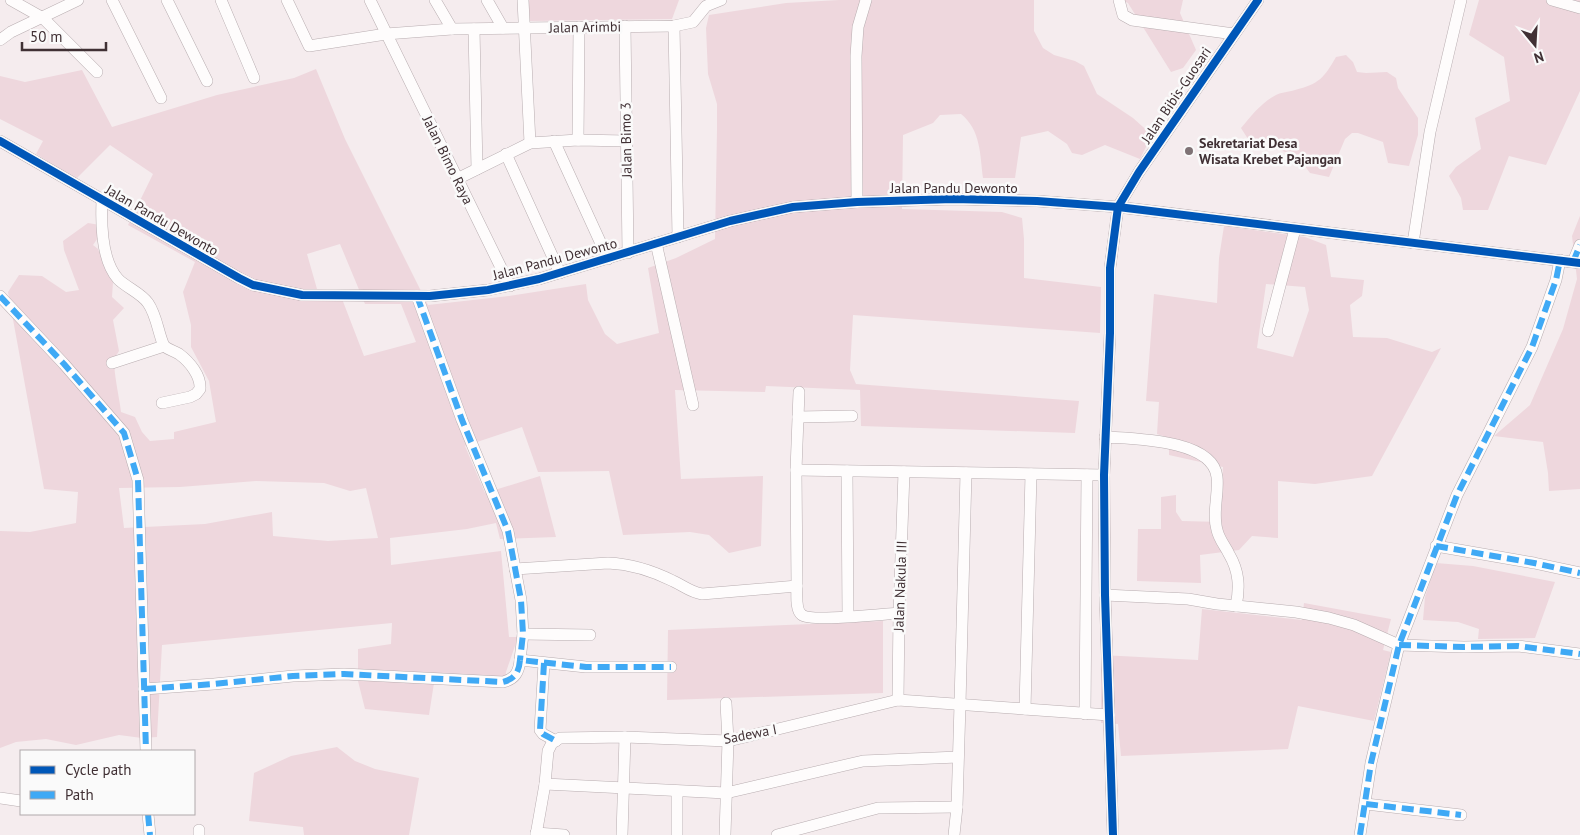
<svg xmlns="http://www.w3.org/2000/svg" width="1580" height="835" font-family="'PT Sans',sans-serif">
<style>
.green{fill:#eed7dd;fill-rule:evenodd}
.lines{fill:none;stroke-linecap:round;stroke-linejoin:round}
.minor-casing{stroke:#b8adb0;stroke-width:12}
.minor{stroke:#fefcfc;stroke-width:11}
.quiet{stroke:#3fa9f5;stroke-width:6;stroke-dasharray:12 6;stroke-linecap:butt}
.cycleway-casing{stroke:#fafafa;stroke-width:11}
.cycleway{stroke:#0057b8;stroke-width:8}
.poi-dot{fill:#7f7275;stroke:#fafafa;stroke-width:2}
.labels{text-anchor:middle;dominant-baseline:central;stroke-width:5;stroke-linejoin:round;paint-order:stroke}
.street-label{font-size:14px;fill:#403034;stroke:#fafafa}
.poi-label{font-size:14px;font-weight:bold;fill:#403034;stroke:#fafafa;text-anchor:start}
</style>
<rect width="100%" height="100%" fill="#f5ecee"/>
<g class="green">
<polygon points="529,0 679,0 672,19 529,21"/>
<path d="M839,0h195v31l9,17 11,7 21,6 9,5 13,28 36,24 19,17 -12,24 -35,-14 -23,10 -10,-2 -5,-9 -19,-13 -27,6 -6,41h-32c-3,-23 -2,-48 -22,-64l-21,1 -7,8 -30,12 -1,74 100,3 20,6 2,21v39l77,9 -1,46 -247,-18 -3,55 6,14 223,17 -4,32 -214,-7 -1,-36 -94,-4 -1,6 -90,-2 6,89 82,-3 -2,70 -32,7 -20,-18 -19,-3 -67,3 -14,-64 -71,1 -16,-45 -57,19 20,47 55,-17 16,61 -56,2 -4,-16 -29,6 -77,9 1,27 110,-14 8,86h9l-12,35 -2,16 -22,-3 -48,-2 -5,32 -64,-6 -7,-28v-32l33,-5 1,-21 -230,22 -5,92 -15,1 -23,-3 -43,10 -30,-6 -30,3 -16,6v-217l30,1 46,-9 2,-31 -34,-3 -36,-197 11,-17 23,1 24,16 13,-2 -15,-40 -1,-9 25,-18 18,3 -13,19 5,4 15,33 -1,15 12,11 -11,12 6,31c0,0 -4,6 -4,7 -3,9 5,42 6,54l14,5 7,15 8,9 24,-2v-7l42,-10 -7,-41 -18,-34v-22l-8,-33 12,-30 -67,-37 25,-51 -43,-29 -34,34 -40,-25 7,-13 -43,-22v-43l25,6 57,-12 30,57 105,-32 77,-17 22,-9 29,70 83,166 81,-9 77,-12 2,16 17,34 12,10 42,-11 -11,-65 28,-10 39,-19 2,-109v-26l-9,-30 -2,-46 3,-13 77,-12zM340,244l25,60h36l15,38 -52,14 -25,-65 -22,-2 -10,-35zM256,481l68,2 26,8 16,-3 12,50 -50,3 -55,-5 -1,-24 -67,12 -81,4 -5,-40 61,-1z"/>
<polygon points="1121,0 1183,0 1180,13 1196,50 1183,68 1171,72 1128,3"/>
<polygon points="1479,0 1580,0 1580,91 1546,165 1509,156 1488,210 1463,210 1461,198 1449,176 1456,167 1481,149 1475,118 1510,101 1504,57 1469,35"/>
<path d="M1346,55l7,7 4,10 9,1 21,-1 9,6 2,10 20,30v17l-9,31 -21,-3 -5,-21 -25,-9h-6l-7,6 -16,38 -19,-4c-12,-18 -22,-21 -42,-26 -5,-1 -11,-1 -15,-4 -6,-4 -8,-9 -12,-15 10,-12 21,-26 35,-33 6,-3 12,-3 19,-5 24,-6 29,-12 41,-33z"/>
<polygon points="1580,216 1580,489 1549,491 1548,473 1543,442 1494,436 1530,405 1563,329 1577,279 1572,236"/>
<path d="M1224,226l81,11 21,8 5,32 33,3 -2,16 -12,9 3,32 34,1 45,14 9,-4 -69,128 -57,8 -37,-3v57l-26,-2 -13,14 -39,5 1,28 -64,-2 1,-52h23v-32l15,-2v17l6,9 39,1 2,-55 -54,-12v-17l-12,-4 2,-32 -13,-1 8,-107 63,9 2,-45zM1266,284l39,3 4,23 -16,47 -36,-9z"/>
<polygon points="1436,563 1473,566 1555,582 1535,638 1478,639 1479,629 1458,622 1423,620 1425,597"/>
<polygon points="1304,603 1391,619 1383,650 1391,652 1374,721 1298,706 1288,749 1121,756 1118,724 1101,723 1101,655 1198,660 1202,609 1302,620"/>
<polygon points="883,621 883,693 667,700 668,630"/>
<polygon points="337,747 355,761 375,769 419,778 409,835 304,835 303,827 249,821 254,773 291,756"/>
</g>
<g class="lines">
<defs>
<g id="minor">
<polyline points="11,0 43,18 97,72"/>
<polyline points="112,0 161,98"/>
<polyline points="167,0 207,81"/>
<polyline points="221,0 254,78"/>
<polyline points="287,0 309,46 386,34 452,29 674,26 693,22 706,6 721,0"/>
<polyline points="370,0 510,286"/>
<polyline points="435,0 452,29"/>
<polyline points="487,0 503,28"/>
<polyline points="523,0 530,143"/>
<polyline points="1119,0 1123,15 1132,20 1234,34"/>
<polyline points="1552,0 1580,8"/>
<polyline points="625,26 628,253"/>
<polyline points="674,26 678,237"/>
<polyline points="474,29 477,169"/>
<polyline points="0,40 11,32 78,0"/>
<polyline points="578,140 579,27"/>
<polyline points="0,141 239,278 253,285 302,295 430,296 488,290 539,279 730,221 793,207 857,202 953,199 1037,201 1118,207 1580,263"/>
<polyline points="554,141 608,259"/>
<polyline points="506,154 560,273"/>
<polyline points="457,179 530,143 578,140 626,141"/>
<path d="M102,201c-1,23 0,60 16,78 9,9 23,14 30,24 9,13 10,30 16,43 5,4 10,5 15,8 11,8 22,22 21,35l-4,5 -6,3 -28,6"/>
<polyline points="857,202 856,56 858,27 866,0"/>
<polyline points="656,243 693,405"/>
<polyline points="1413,243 1430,132 1461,0"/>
<polyline points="1573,262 1580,245"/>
<polyline points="0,296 64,364 124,433 138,480 146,751"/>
<polyline points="417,296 462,420 508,531 521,600 523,634 520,660"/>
<polyline points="1268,331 1295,229"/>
<polyline points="112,363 164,346"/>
<polyline points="798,417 852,416"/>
<path d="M1105,437c28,2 108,2 112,40 2,18 -5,35 0,53 2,9 8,16 12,24 10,17 11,33 7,52"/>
<polyline points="796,470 1104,475"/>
<polyline points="847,471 848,616"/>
<polyline points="1436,546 1534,563 1580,573"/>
<path d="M515,569l93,-6c23,1 45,8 65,18 11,5 17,11 29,13l95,-8c0,7 -2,24 5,29 9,7 82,-1 97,-2"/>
<polyline points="797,586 796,470 799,392"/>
<polyline points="1105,595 1188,599 1217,604 1296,612 1329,618 1354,625 1399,645 1464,647 1518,646 1580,654"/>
<polyline points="523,634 590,635"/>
<polyline points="544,663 540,730 543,734 556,741"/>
<path d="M144,689l70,-5 79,-8 51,-2 159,8c12,-3 16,-10 17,-22l66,7h85"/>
<polyline points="898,700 899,613 904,472"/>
<polyline points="1025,709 1031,474"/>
<polyline points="1085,714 1087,475"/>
<polyline points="545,784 726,793 863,761 958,757"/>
<polyline points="677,791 677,835"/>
<polyline points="0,798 21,801"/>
<polyline points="1366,804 1461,815"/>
<polyline points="148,814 150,835"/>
<polyline points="199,830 199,835"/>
<polyline points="536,833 564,835"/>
<polyline points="536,835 545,784 548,751 552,743 560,738 625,737 728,741 898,700 1109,715"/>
<polyline points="622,835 625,737"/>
<polyline points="725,835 728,741 726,703"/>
<polyline points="777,835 878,808 957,807"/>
<polyline points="954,835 957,807 960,704 966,473"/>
<polyline points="1113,835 1105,595 1104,475 1110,333 1110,268 1118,207 1139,172 1258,0"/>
<polyline points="1360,835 1371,763 1399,645 1457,495 1532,347 1556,280 1560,260"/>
</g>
</defs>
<use href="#minor" class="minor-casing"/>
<use href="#minor" class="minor"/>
<g class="quiet">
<polyline points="1573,262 1580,245"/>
<polyline points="0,296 64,364 124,433 138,480 146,751"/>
<polyline points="417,296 462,420 508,531 521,600 523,634 520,660"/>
<polyline points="1436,546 1534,563 1580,573"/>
<polyline points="1399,645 1464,647 1518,646 1580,654"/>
<polyline points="544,663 540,730 543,734 556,741"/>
<path d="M144,689l70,-5 79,-8 51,-2 159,8c12,-3 16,-10 17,-22l66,7h85"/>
<polyline points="1366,804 1461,815"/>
<polyline points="148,814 150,835"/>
<polyline points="1360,835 1371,763 1399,645 1457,495 1532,347 1556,280 1560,260"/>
</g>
<defs>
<g id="cycleway">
<polyline points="0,141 239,278 253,285 302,295 430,296 488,290 539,279 730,221 793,207 857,202 953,199 1037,201 1118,207 1580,263"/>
<polyline points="1113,835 1105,595 1104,475 1110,333 1110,268 1118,207 1139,172 1258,0"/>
</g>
</defs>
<use href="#cycleway" class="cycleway-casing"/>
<use href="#cycleway" class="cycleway"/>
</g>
<circle class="poi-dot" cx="1189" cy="151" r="5"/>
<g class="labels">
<g class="street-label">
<text transform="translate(585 27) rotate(-1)">Jalan Arimbi</text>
<text transform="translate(1176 95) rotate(-56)">Jalan Bibis-Guosari</text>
<text transform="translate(626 140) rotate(-91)">Jalan Bimo 3</text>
<text transform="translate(448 160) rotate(64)">Jalan Bimo Raya</text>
<text x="954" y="188">Jalan Pandu Dewonto</text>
<text transform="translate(162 220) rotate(30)">Jalan Pandu Dewonto</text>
<text transform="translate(555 259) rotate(-15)">Jalan Pandu Dewonto</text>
<text transform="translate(900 586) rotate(-88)">Jalan Nakula III</text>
<text transform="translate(750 734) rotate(-11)">Sadewa I</text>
</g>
<g class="poi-label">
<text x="1199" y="143">Sekretariat Desa<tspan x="1199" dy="16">Wisata Krebet Pajangan</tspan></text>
</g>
</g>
<rect x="20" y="750" width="175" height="65" fill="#fafafa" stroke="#b0a9ab"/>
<rect x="30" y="766" width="25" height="8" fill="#0057b8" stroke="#b0a9ab"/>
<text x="65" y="775" font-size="15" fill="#403034">Cycle path</text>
<rect x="30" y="791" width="25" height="8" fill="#3fa9f5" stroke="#b0a9ab"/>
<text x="65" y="800" font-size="15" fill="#403034">Path</text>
<g transform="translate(1535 45) rotate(162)" stroke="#fafafa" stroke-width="4" paint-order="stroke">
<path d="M0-4L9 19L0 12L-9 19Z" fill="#403034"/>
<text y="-8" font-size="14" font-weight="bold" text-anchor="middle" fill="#403034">N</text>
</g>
<path d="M22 42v8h84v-8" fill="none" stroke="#403034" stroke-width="2.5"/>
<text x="30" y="42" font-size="15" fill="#403034" stroke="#fafafa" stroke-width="4" paint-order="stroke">50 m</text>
</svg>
